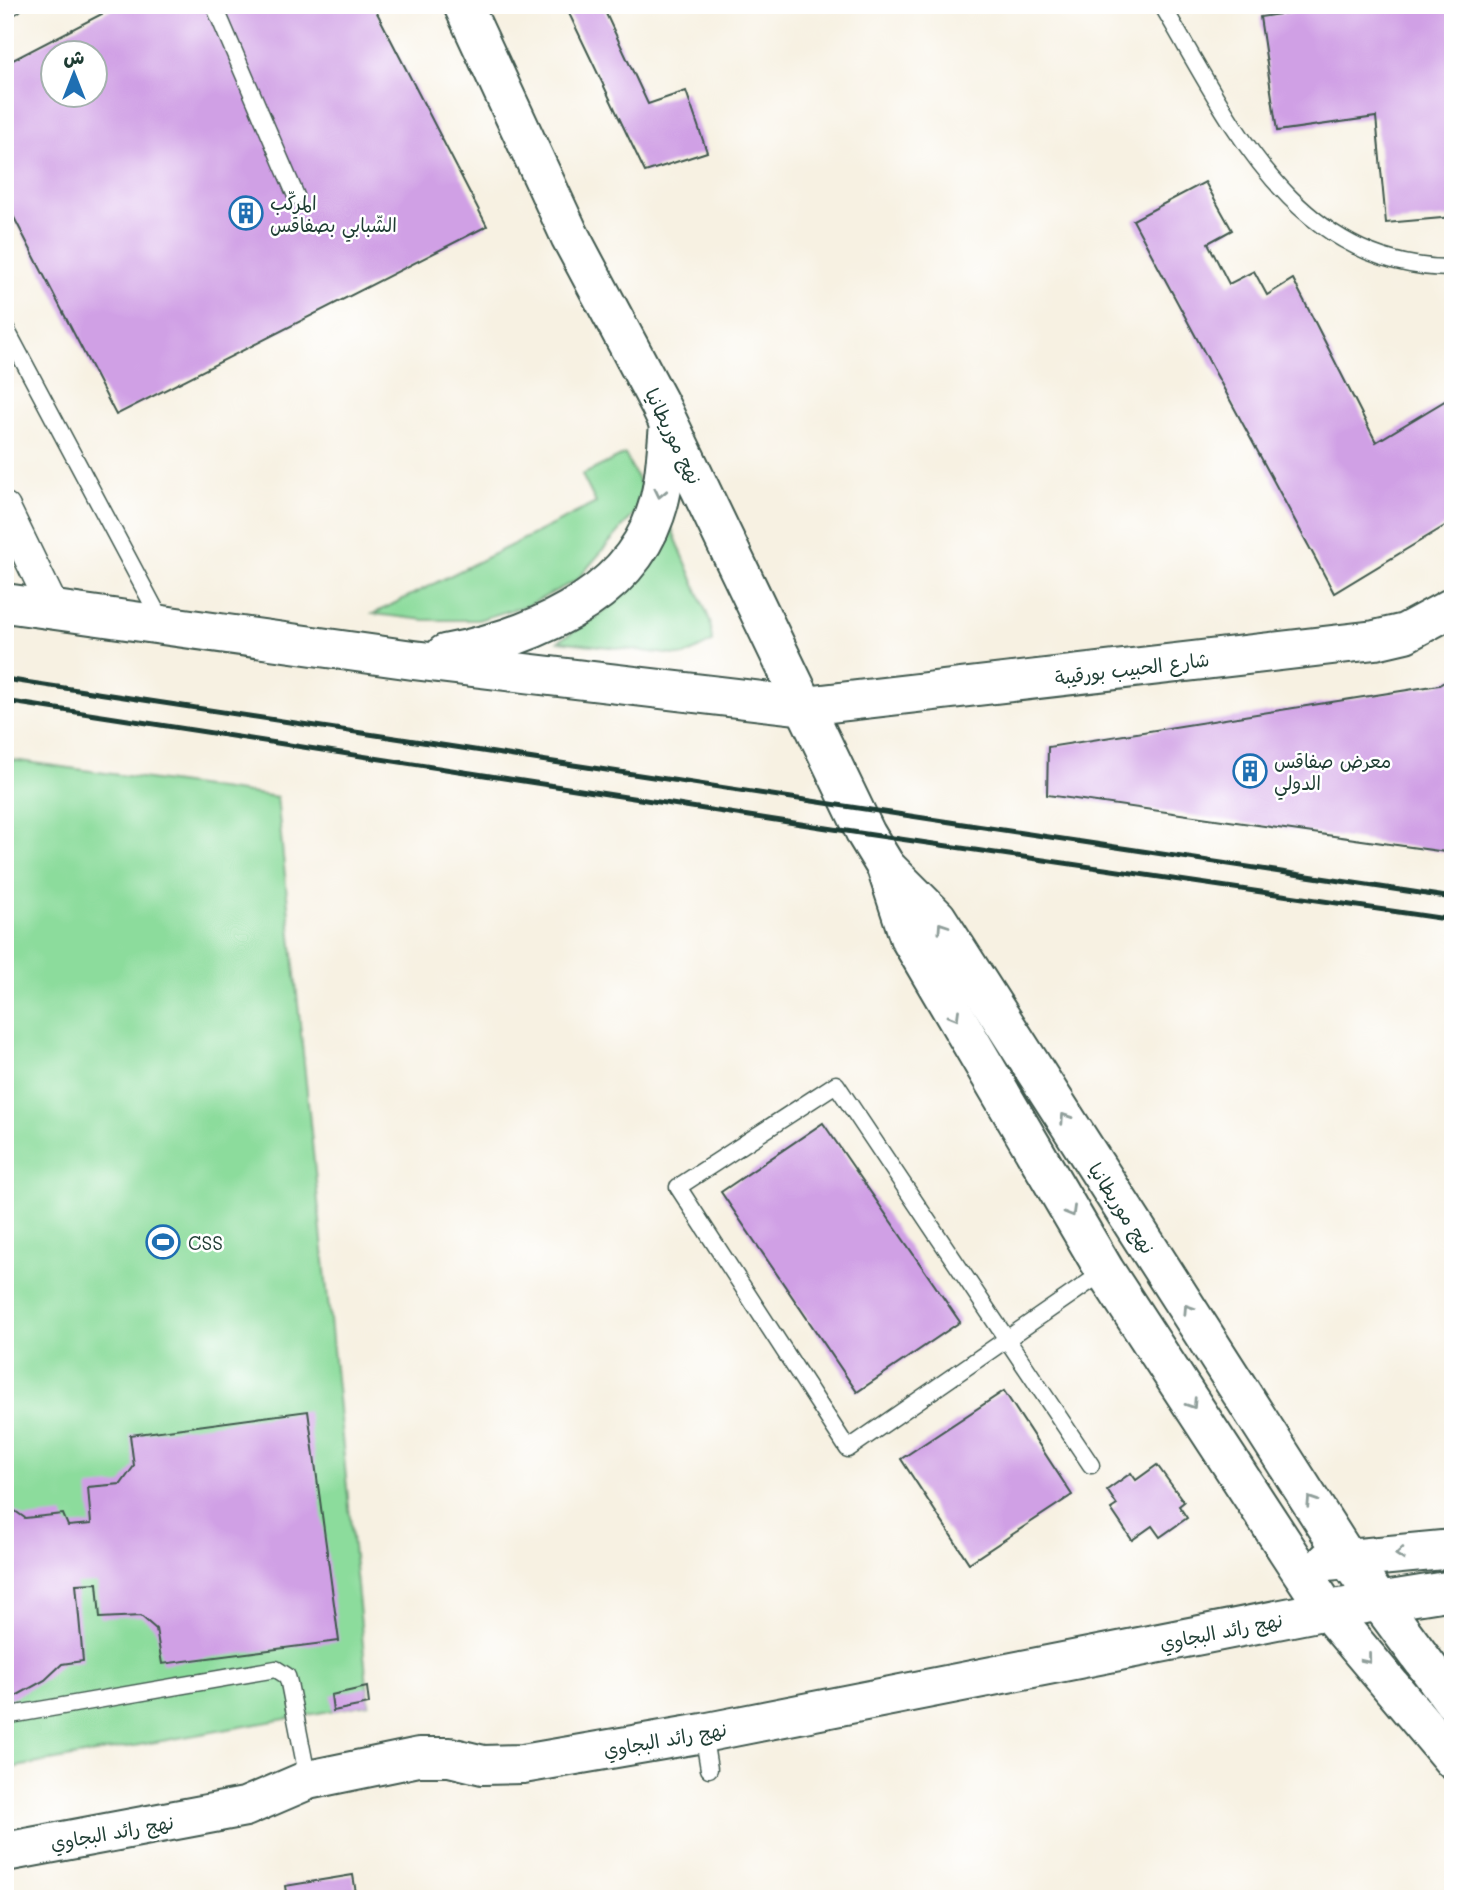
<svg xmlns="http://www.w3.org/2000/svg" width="1458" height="1904" font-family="Mali,'Playpen Sans Arabic',sans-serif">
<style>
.green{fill:#8cdc9c;stroke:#568c68;stroke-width:2}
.building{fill:#d0a0e5;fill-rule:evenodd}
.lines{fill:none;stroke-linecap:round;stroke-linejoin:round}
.service-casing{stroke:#3f584e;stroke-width:19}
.minor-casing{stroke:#3f584e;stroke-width:33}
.tertiary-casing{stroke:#3f584e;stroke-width:42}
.service{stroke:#fff;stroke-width:16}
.minor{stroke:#fff;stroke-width:30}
.tertiary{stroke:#fff;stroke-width:38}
.rail{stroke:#1f3d34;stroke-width:5}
.oneway{stroke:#8f9e9a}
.labels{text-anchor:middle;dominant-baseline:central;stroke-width:5;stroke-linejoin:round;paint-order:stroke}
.poi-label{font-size:19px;fill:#1f3d34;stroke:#fff;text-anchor:start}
.street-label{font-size:19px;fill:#1f3d34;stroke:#fff}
</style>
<rect width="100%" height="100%" fill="#fff"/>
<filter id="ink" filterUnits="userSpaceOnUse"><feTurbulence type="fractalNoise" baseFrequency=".0143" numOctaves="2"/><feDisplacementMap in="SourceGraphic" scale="14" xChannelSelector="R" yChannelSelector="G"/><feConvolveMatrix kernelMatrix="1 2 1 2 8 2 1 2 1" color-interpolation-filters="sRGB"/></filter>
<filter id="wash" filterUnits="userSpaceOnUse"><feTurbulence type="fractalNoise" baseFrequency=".00686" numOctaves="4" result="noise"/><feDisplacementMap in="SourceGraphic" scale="28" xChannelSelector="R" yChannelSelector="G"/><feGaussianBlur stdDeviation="1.57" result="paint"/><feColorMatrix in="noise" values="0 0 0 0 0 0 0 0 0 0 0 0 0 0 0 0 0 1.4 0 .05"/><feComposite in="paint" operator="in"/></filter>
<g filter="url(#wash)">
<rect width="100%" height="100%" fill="#f7f1e2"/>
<g class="green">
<polygon points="625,454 642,488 636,512 577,580 531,604 478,620 425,620 373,614 596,503 582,475"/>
<polygon points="669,522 710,621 712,642 684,656 558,641 595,618 628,591"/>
<polygon points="5,759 277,797 369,1704 5,1769"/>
</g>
<g id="blocks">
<g class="building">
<path d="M119,5h254l114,221 -371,189 -111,-215v-136zM52,52h42v42h-42z"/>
<polygon points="565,5 602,5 648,104 686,91 707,152 645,172"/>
<polygon points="1339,5 1451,5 1453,217 1386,223 1376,117 1277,131 1260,17"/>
<polygon points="1205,182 1232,230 1208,243 1229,284 1254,271 1267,295 1293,279 1376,442 1453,396 1453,521 1334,593 1133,220"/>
<polygon points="1453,677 1453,853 1047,795 1048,747 1439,685"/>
<polygon points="823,1123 960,1322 857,1392 721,1192"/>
<polygon points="1004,1391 1072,1495 969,1563 901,1459"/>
<polygon points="308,1411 339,1641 162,1664 156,1629 141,1616 100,1618 97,1583 76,1584 83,1661 62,1664 45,1680 5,1702 5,1504 25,1518 63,1514 68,1526 91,1524 88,1487 121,1484 134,1466 130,1435"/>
<polygon points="1157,1465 1184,1502 1179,1506 1187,1518 1160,1537 1152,1526 1132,1540 1111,1509 1117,1505 1107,1490 1131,1473 1136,1480"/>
<polygon points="367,1687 369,1704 333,1711 331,1695"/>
<polygon points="353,1875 357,1899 287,1899 285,1886"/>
</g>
</g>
</g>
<g filter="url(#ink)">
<use href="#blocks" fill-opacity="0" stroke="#3f584e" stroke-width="2"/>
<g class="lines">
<defs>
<g id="service">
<polyline points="214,5 296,196"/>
<path d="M1162,5c69,116 132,263 291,263"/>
<polyline points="5,10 14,5"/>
<polyline points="5,327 162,622"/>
<polyline points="1091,1465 836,1084 678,1187 848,1449 1105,1271"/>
<polyline points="5,1716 276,1669 287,1676 289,1683 308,1780"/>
<polyline points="703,1733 709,1769"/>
</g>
<polyline id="minor" points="5,508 55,611"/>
<g id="tertiary">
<polyline points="463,5 570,236 659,403 866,834 886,867 909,937 1105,1271 1297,1565 1327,1610 1453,1760"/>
<polyline points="5,603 413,660 805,706 1375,640 1405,633 1453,607"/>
<path d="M445,654c80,-15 181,-54 210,-139 10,-28 11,-60 14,-90"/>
<polyline points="887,868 937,918 1347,1558 1453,1701"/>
<polyline points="1327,1561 1453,1549"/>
<polyline points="5,1852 245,1807 308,1780 419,1757 450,1757 483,1765 523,1764 703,1733 1327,1610 1453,1590"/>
</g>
</defs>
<use href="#service" class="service-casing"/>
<use href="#minor" class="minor-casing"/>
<use href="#tertiary" class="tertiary-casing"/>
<use href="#service" class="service"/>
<use href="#minor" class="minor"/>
<use href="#tertiary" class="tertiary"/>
<g class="rail">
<polyline points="5,679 1453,898"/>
<polyline points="5,701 866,834 1453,920"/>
</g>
</g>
<defs><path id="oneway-chevron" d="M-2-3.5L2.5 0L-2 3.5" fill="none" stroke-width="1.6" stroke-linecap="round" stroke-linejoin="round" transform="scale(1.75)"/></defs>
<g class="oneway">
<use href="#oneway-chevron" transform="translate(660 493) rotate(102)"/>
<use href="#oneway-chevron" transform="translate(942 927) rotate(-124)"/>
<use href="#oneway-chevron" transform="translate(955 1016) rotate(60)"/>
<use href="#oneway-chevron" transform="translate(1065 1118) rotate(-123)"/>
<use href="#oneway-chevron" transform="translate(1071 1212) rotate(60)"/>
<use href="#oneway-chevron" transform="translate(1188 1309) rotate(-123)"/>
<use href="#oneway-chevron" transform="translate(1192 1404) rotate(57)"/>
<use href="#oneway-chevron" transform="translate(1311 1501) rotate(-123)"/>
<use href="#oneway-chevron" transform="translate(1400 1554) rotate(175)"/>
<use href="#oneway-chevron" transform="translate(1367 1659) rotate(51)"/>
</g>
</g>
<defs>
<symbol id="building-ring" viewBox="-11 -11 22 22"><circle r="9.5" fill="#fff" stroke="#1f6fb2" stroke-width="1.5"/><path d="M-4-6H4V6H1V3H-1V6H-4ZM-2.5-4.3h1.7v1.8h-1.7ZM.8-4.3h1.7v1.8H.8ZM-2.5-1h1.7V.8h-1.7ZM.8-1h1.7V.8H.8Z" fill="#1f6fb2"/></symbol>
<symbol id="stadium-ring" viewBox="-11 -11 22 22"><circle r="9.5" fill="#fff" stroke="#1f6fb2" stroke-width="1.5"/><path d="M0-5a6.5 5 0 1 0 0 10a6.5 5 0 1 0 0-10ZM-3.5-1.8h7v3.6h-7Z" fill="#1f6fb2"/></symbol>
</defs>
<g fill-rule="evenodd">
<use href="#building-ring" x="227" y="194" width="38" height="38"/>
<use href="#building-ring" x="1231" y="752" width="38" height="38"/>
<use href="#stadium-ring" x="144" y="1223" width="38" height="38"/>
</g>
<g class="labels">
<g class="poi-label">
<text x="270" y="202">المركّب<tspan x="270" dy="22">الشّبابي بصفاقس</tspan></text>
<text x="1274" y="760">معرض صفاقس<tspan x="1274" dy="22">الدولي</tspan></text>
<text x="188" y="1242">CSS</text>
</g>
<g class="street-label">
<text transform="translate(674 436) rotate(64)">نهج موريطانيا</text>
<text transform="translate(1132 668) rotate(-7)">شارع الحبيب بورقيبة</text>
<text transform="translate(1122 1208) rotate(57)">نهج موريطانيا</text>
<text transform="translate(1221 1631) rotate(-11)">نهج رائد البجاوي</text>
<text transform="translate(665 1739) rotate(-10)">نهج رائد البجاوي</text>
<text transform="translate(112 1832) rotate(-10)">نهج رائد البجاوي</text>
</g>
</g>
<rect width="1458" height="1904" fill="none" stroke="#fff" stroke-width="28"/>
<g transform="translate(74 74)"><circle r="33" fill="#ffffff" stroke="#a5b1ae" stroke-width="2"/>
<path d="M0-5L12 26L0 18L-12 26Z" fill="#1f6fb2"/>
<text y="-10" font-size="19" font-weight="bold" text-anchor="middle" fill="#1f3d34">ش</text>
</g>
</svg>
